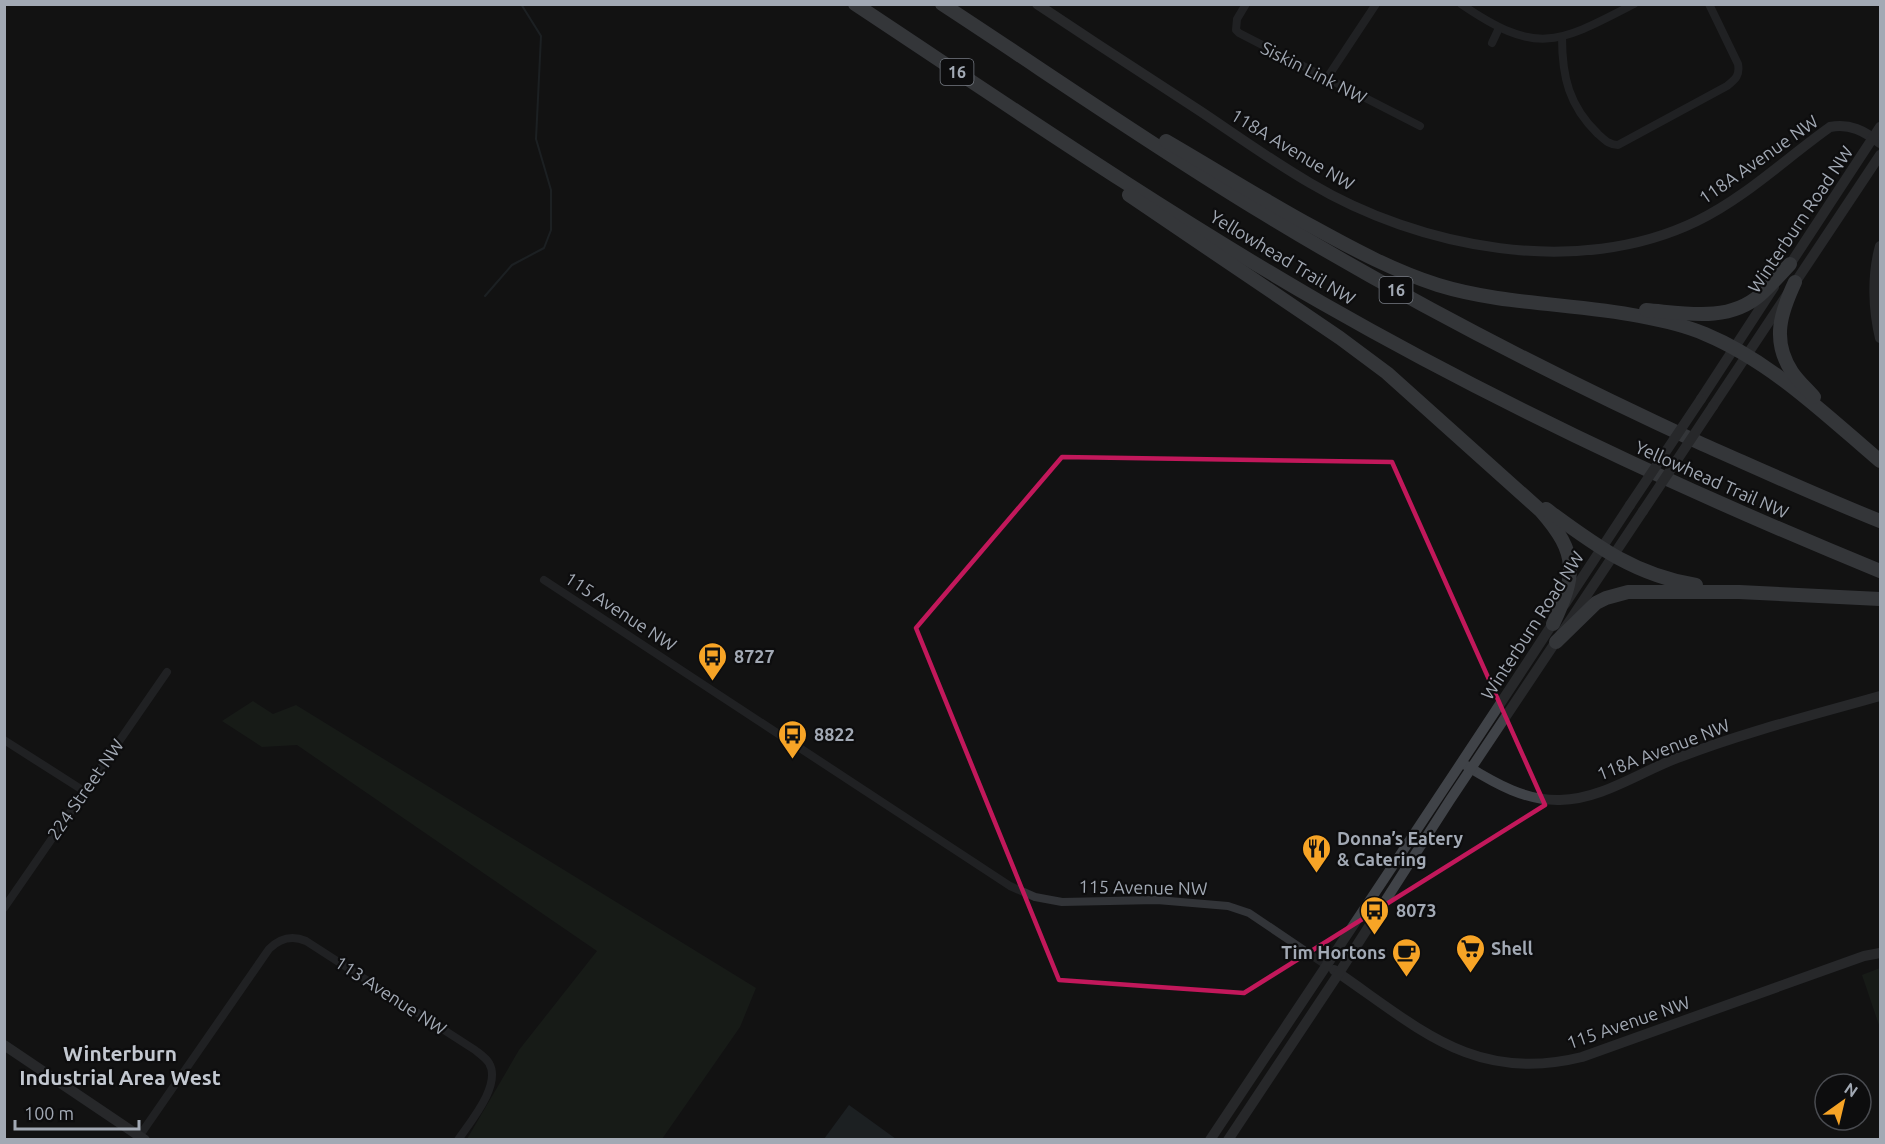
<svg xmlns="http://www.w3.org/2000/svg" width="1885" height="1144" font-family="Ubuntu,sans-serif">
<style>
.green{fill:#1e261e}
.water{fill:#283137}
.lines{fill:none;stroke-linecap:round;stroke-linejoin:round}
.stream{stroke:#283137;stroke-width:2}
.street{stroke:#323438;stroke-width:8}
.secondary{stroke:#404348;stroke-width:10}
.highway{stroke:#5e6269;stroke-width:14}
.secondary-bridge{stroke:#404348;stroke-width:10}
.marked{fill:none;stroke:#c2185b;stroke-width:4.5;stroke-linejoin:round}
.labels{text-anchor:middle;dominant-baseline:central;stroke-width:4.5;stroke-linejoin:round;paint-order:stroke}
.shield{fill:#0d0d0e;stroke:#757a82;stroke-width:1.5}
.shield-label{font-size:16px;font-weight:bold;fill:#a2a9b4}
.street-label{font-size:18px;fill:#a2a9b4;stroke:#0d0d0e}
.poi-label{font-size:18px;font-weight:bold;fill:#a2a9b4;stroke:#0d0d0e;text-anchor:start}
.quarter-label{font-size:21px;font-weight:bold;fill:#c3c8d0;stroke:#0d0d0e}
</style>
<rect width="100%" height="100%" fill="#121213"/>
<g class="green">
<polygon points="253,701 273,714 296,705 756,988 740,1027 662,1139 467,1139 519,1050 597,951 297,745 262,747 222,721"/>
<polygon points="1880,968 1880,1028 1862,975"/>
</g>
<polygon class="water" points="849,1105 896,1139 824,1139"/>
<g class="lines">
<polyline class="stream" points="485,296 512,265 544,248 551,230 551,190 536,139 541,36 521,4"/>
<g class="street">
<polyline points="1246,4 1237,19 1236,30 1239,33 1420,126"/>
<path d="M1461,4c76,52 96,40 173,0"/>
<path d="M1562,37c0,40 7,69 36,97 7,6 11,11 20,11l109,-59c9,-7 13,-11 11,-22l-29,-60"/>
<polyline points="1492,43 1499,28"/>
<polyline points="1327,78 1376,4"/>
<polyline points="544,580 1010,886 1035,897 1062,902 1157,900 1228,906 1249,913 1326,965"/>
<polyline points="4,740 84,791"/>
<polyline points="4,908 167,672"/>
<path d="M138,1138l131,-189c11,-11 23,-14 37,-8l169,109c5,4 11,8 14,13 13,22 -19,59 -31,77"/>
</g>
<g class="secondary">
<path d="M1037,4c54,36 109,72 163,107 36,24 72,50 110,72 109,65 268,96 387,38 49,-24 88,-62 133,-94 20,-4 34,4 50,16"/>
<path d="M1880,246c-8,29 -7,63 0,92"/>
<polyline points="1787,269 1880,127"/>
<polyline points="1701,399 1774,287"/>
<polyline points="1713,406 1880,155"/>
<polyline points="1565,604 1630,505"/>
<path d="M1467,766c29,18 59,35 93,34 43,-1 81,-29 120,-43 65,-25 133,-42 200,-61"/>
<path d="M1334,970c84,57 139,114 248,87l282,-101 16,-3"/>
<polyline points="4,1045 145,1140"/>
<path d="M1210,1140c116,-174 233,-348 347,-523"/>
<polyline points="1228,1140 1339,973 1450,800 1643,511"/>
</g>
<g class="highway">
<path d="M855,4c154,102 307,207 467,299 180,103 367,190 558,268"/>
<path d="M942,4c107,70 212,143 321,209 141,86 289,162 439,231 59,26 118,53 178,77"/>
<path d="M1166,141c50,29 99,60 149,87 40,22 79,43 123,57 65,20 135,18 201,31 22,4 45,9 66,18 67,28 121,81 175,127"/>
<path d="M1129,195l211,143 47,35 154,138c38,43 35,64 12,113"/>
<path d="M1795,282c-14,30 -24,58 -3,90 6,9 15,17 22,25"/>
<path d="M1646,310c38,3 82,13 114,-15 10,-9 20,-20 30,-31"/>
<path d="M1546,509c49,36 88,66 150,76"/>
<polyline points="1556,642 1596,603 1606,598 1628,592 1739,592 1880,599"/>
</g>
<g class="secondary-bridge">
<polyline points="1630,505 1701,399"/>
<polyline points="1643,511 1713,406"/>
</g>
</g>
<path d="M0 0H1885V1144H0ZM1062,457l330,5 153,343 -301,188 -185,-13 -143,-352z" fill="#121213" fill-opacity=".55" fill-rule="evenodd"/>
<path class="marked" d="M1062,457l330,5 153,343 -301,188 -185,-13 -143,-352z"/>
<defs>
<symbol id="bus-pin" viewBox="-11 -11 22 30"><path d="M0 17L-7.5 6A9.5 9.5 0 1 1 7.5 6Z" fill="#f7a426" stroke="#0d0d0e"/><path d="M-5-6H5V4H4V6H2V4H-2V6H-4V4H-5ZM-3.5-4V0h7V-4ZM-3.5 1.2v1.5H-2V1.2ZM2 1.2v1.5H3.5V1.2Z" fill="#111"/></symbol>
<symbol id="restaurant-pin" viewBox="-11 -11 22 30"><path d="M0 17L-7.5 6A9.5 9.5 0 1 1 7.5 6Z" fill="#f7a426" stroke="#0d0d0e"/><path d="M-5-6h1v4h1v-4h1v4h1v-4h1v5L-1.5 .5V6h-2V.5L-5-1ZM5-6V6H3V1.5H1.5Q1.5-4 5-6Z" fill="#111"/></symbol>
<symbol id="supermarket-pin" viewBox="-11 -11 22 30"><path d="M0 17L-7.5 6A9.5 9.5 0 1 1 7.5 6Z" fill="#f7a426" stroke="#0d0d0e"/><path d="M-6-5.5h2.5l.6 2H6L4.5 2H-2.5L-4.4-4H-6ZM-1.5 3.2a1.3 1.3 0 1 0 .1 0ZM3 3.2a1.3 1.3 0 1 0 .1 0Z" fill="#111"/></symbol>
<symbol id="cafe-pin" viewBox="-11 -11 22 30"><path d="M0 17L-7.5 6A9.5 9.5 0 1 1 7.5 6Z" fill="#f7a426" stroke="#0d0d0e"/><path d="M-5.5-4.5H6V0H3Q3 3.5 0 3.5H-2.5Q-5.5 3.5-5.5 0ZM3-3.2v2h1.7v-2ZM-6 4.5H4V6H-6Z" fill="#111"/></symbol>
</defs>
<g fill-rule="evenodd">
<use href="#bus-pin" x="696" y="640" width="33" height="45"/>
<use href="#bus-pin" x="776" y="718" width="33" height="45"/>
<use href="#restaurant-pin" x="1300" y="832" width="33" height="45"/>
<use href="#bus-pin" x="1358" y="894" width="33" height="45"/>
<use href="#supermarket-pin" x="1454" y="932" width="33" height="45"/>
<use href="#cafe-pin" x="1390" y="936" width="33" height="45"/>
</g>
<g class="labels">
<g class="shield">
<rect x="940.5" y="59" width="33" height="26" rx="4.5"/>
<rect x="1379.5" y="277" width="33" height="26" rx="4.5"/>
</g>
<g class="shield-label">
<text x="957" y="72">16</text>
<text x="1396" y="290">16</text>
</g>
<g class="street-label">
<text transform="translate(1314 72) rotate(27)">Siskin Link NW</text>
<text transform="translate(1293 149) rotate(31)">118A Avenue NW</text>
<text transform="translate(1758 159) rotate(-35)">118A Avenue NW</text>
<text transform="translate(1800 219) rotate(-56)">Winterburn Road NW</text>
<text transform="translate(1283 257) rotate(31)">Yellowhead Trail NW</text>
<text transform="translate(1712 479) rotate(24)">Yellowhead Trail NW</text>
<text transform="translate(621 611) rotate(33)">115 Avenue NW</text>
<text transform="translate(1532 625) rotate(-57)">Winterburn Road NW</text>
<text transform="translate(1663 749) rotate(-21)">118A Avenue NW</text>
<text transform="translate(85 789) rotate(-55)">224 Street NW</text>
<text transform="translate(1143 887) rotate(1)">115 Avenue NW</text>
<text transform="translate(391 995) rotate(33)">113 Avenue NW</text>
<text transform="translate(1628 1022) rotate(-19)">115 Avenue NW</text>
</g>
<g class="poi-label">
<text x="734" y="656">8727</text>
<text x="814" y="734">8822</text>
<text x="1337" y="838">Donna’s Eatery<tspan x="1337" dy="21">&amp; Catering</tspan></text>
<text x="1396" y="910">8073</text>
<text x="1491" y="948">Shell</text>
<text x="1386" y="952" text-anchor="end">Tim Hortons</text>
</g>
<g class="quarter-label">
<text x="120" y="1053">Winterburn<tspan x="120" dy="24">Industrial Area West</tspan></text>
</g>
</g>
<rect width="1885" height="1144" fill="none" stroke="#a2a9b4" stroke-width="12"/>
<g transform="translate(1843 1102) rotate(34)"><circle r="28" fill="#0d0d0e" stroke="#494b50" stroke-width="1.5"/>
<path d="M0-4.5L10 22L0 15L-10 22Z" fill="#f7a426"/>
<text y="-9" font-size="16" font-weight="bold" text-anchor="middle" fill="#a2a9b4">N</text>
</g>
<path d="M15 1120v9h124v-9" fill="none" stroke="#a2a9b4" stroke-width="3"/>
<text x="24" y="1120" font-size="18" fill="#a2a9b4" stroke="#0d0d0e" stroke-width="4.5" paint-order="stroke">100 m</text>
</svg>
